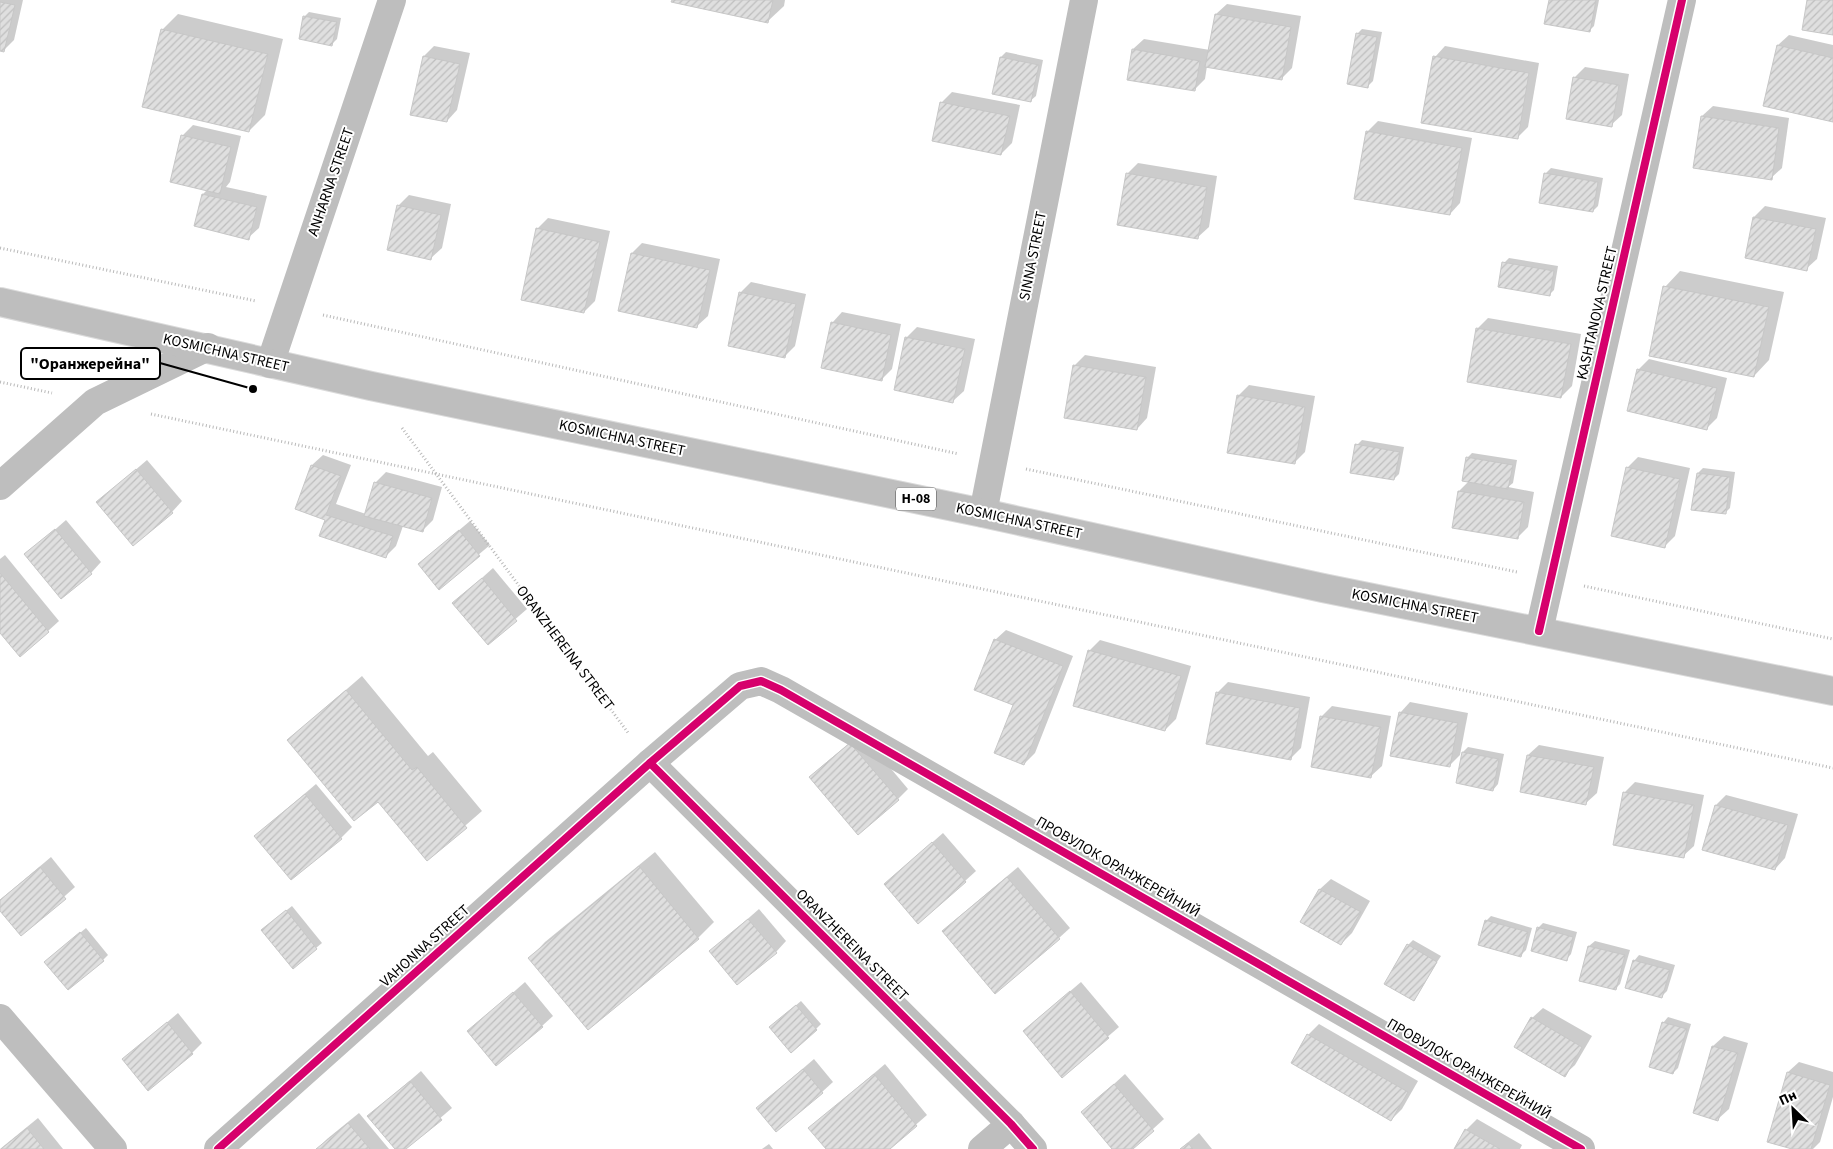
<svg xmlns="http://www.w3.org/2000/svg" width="1833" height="1149" font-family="'Source Sans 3',sans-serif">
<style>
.shadow{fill:#0003}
.building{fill:url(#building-hatch);stroke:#c7c7c7}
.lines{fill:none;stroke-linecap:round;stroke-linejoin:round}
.primary-casing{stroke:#dbdbdb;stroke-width:30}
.path{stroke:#b9b9b9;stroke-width:3;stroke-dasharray:1 2.5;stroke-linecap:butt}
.minor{stroke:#bebebe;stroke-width:28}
.primary{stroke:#bebebe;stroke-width:28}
.cycleway-casing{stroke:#fff;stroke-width:11}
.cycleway{stroke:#d6006c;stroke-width:8}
.labels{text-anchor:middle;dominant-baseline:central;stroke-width:4;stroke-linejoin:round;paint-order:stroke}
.shield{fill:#fff;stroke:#4c4c4c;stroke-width:1}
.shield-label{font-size:14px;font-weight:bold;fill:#000}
.street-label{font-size:15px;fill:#000;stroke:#fff}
.leader{fill:none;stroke:#000;stroke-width:2}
.callout-dot{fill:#000;stroke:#fff;stroke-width:2}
.callout{fill:#fff;stroke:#000;stroke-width:2}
.callout-label{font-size:16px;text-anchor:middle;font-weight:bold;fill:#000}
</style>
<defs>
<pattern id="building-hatch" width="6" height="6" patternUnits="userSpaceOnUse" patternTransform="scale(1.25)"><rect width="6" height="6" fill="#dfdfdf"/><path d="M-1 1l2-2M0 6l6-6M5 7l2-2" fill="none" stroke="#bebebe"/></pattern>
</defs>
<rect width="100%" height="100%" fill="#fff"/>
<g class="shadow">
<polygon points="0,0 23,0 14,40 3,51 0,50"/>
<polygon points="673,0 785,0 784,6 768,21"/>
<polygon points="1550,0 1599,0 1594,26 1589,31"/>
<polygon points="1227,4 1301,16 1292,68 1282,78 1207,66 1205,79 1194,90 1133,49 1144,39 1210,50 1216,14"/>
<polygon points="309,12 341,18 337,39 332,44 304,17"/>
<polygon points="178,14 283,39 265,115 249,131 144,106 163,29"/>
<polygon points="1362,29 1382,32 1373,81 1368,86 1357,34"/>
<polygon points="1789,35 1833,45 1833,121 1778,45"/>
<polygon points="434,46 470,53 457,110 447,121 424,56"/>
<polygon points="1445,46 1539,63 1528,127 1517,138 1435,57"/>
<polygon points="1006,52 1043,60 1036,96 1030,101 993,93 1001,57"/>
<polygon points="1585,67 1629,74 1622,115 1611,125 1574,78"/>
<polygon points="952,92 1020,105 1012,143 1001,154 933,140 942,102"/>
<polygon points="1713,106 1789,118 1782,168 1771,178 1702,116"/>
<polygon points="1378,121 1472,138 1460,203 1450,214 1367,132"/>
<polygon points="193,125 241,136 230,182 226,187 267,196 259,228 248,238 203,194 207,190 182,136"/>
<polygon points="1138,163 1217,176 1209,227 1198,237 1127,174"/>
<polygon points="1551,168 1603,178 1598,206 1593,211 1546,173"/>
<polygon points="409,195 451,204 442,248 431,258 398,206"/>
<polygon points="1765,206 1826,218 1817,259 1806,269 1746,257 1754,217"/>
<polygon points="548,218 610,231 595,301 584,312 537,229"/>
<polygon points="642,243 720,259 708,316 697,326 632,253"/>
<polygon points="1509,258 1558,266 1554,290 1549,295 1504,263"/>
<polygon points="1680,271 1784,292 1769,360 1754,376 1665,287"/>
<polygon points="751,282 806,294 795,346 784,357 740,293"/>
<polygon points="842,312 901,324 892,369 881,380 832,323"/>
<polygon points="1488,318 1581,334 1572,386 1561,397 1477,329"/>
<polygon points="917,327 975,339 964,391 953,401 907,337"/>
<polygon points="1085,355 1156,367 1147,418 1137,429 1074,366"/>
<polygon points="1649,359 1727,378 1717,418 1706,429 1638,370"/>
<polygon points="1249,385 1315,396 1305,452 1294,463 1238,396"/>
<polygon points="1362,440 1404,447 1399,474 1394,479 1357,445"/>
<polygon points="1472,453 1517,460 1513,483 1508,487 1534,492 1528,527 1517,538 1459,491 1469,481 1467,458"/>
<polygon points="323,455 351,465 336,504 366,514 375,483 386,472 442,487 433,520 422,531 403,526 396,546 385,557 326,519 297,508 312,465"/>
<polygon points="1638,457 1690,468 1675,536 1665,546 1627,468"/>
<polygon points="147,460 182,501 172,512 98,502"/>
<polygon points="1703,468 1735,472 1730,508 1725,513 1698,473"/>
<polygon points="66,520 101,562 91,573 26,555"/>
<polygon points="470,521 490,545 439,588 419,564"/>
<polygon points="5,555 59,621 48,631 0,631 0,559"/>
<polygon points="493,568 527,609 488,643 454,603"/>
<polygon points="1006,630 1073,656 1035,753 1024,764 1015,704 995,640"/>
<polygon points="1100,640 1191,666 1176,719 1165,730 1089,651"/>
<polygon points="362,676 428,756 433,752 482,811 427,859 378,800 288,740"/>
<polygon points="1228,682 1310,697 1301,748 1290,759 1217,693"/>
<polygon points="1410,702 1468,713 1460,755 1450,765 1400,713"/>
<polygon points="1332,706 1391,716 1382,766 1371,776 1322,716"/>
<polygon points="861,733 908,789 898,799 821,767"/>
<polygon points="1539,745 1604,757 1597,793 1586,803 1528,755"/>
<polygon points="1468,747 1504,754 1498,784 1493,790 1463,752"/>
<polygon points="1635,782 1704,795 1694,846 1683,856 1625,792"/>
<polygon points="316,784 352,827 341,838 255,836"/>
<polygon points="1726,795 1798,814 1785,858 1775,869 1716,805"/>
<polygon points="943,833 976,871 965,881 885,884"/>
<polygon points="655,852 714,922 698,938 588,1028 530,958 545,942"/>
<polygon points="51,857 75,887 21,935 0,909 0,900"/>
<polygon points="1018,867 1070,928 1059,938 954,921"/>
<polygon points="1331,879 1370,901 1352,933 1341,944 1302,921 1320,889"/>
<polygon points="292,906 322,943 293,967 268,925"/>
<polygon points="759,909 786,941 776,952 711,951"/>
<polygon points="1491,916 1532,928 1526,950 1521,955 1486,921"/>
<polygon points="1543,923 1577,932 1571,954 1566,960 1538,928"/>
<polygon points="86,928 108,955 103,960 51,957"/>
<polygon points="1413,940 1441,956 1413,999 1408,945"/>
<polygon points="1595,941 1630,950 1620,984 1615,989 1589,946"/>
<polygon points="1639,955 1675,965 1667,991 1662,996 1634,961"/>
<polygon points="525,982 553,1016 542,1026 469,1031"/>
<polygon points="1081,982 1119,1027 1062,1076 1035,1021"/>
<polygon points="801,1001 821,1024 816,1029 776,1022"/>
<polygon points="1543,1008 1592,1036 1575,1065 1564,1075 1532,1018"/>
<polygon points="178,1013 202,1043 192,1053 124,1059"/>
<polygon points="1668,1017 1691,1024 1678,1068 1673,1073 1663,1023"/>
<polygon points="1319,1024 1418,1081 1402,1109 1391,1120 1292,1062 1308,1035"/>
<polygon points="1724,1036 1748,1043 1729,1109 1718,1119 1694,1112 1713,1046"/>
<polygon points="814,1059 833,1082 822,1092 757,1108"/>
<polygon points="1799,1062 1833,1072 1833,1097 1820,1142 1813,1149 1797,1149 1788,1072"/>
<polygon points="885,1064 927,1115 888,1149 827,1149 810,1128"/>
<polygon points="421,1071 452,1108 404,1149 396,1149 369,1116"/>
<polygon points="1125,1074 1164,1119 1131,1149 1114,1149 1083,1112"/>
<polygon points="359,1113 389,1149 317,1149 327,1139"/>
<polygon points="38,1118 63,1149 0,1149"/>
<polygon points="1477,1119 1522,1145 1520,1149 1455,1149 1466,1130"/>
<polygon points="1199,1133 1212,1149 1180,1149"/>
<polygon points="769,1144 773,1149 762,1149"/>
</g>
<g class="building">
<polygon points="672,0 773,0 768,23 671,2"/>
<polygon points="1549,0 1596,0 1590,32 1544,24"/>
<polygon points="1807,0 1833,0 1833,35 1802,30"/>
<polygon points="0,2 15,5 4,52 0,51"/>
<polygon points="1215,14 1291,27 1282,80 1205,67"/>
<polygon points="303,16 337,22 332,46 299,39"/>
<polygon points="161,29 268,54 249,132 142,107"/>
<polygon points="1356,33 1377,37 1368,88 1347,84"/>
<polygon points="1777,45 1833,58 1833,122 1763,106"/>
<polygon points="1132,49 1200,61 1195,91 1127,80"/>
<polygon points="423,56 460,64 447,122 410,115"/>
<polygon points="1433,56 1529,73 1518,139 1421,123"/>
<polygon points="1000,57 1039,65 1031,102 992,94"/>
<polygon points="1573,77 1619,85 1612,127 1566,119"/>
<polygon points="940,102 1010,116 1001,155 932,141"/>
<polygon points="1701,116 1779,128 1772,180 1693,168"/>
<polygon points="1366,131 1462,148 1450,215 1354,199"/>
<polygon points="181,135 231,147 220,194 170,182"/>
<polygon points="1126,173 1207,187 1198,239 1117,225"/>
<polygon points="1544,173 1598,182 1593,212 1539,203"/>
<polygon points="202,194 257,207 249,240 194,226"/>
<polygon points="397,205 441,215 431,260 387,250"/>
<polygon points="1753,217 1816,229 1807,271 1745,258"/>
<polygon points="536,228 600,242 584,313 521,300"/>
<polygon points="631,253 710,270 697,328 618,311"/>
<polygon points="1502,262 1554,271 1550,296 1498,287"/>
<polygon points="1663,286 1769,307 1754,377 1649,356"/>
<polygon points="739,292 796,304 785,358 728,346"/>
<polygon points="831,322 891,335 882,381 821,368"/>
<polygon points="1476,328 1571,344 1561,398 1467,382"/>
<polygon points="905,337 965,349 953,403 894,390"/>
<polygon points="1073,365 1146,377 1137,430 1064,418"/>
<polygon points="1637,369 1717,388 1707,430 1627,411"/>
<polygon points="1237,395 1305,407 1295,464 1227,453"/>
<polygon points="1355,444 1400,452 1394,480 1350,473"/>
<polygon points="1466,457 1513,465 1508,489 1462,481"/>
<polygon points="311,465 341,476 326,515 393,536 386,558 319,536 325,520 295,509"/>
<polygon points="1626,467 1680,479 1665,548 1611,536"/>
<polygon points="136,469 173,513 133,546 96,502"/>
<polygon points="1697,473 1730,477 1726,514 1691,510"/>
<polygon points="374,482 432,498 423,532 364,516"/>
<polygon points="1458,491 1524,502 1518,539 1452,528"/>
<polygon points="55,529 92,574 61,599 24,554"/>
<polygon points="459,530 480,556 439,590 418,564"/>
<polygon points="0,573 49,632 20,657 0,633"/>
<polygon points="482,578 517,621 488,645 452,603"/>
<polygon points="994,639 1063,666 1024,765 994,753 1013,705 974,690"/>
<polygon points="1088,650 1181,676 1165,731 1073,706"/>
<polygon points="346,690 412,770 417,767 467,828 427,861 378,802 354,821 287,740"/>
<polygon points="1216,692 1300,708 1291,760 1206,744"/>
<polygon points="1399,712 1458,723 1450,767 1390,756"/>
<polygon points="1320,716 1381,727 1371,778 1311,767"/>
<polygon points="850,743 899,800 858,835 809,777"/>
<polygon points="1462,752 1499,759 1493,791 1456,783"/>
<polygon points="1527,755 1594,767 1586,805 1520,792"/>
<polygon points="1623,792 1694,805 1684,858 1613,845"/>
<polygon points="305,794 342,839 291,880 254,836"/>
<polygon points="1715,805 1788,825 1775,870 1702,850"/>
<polygon points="932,842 966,882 918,924 884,884"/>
<polygon points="639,866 699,939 588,1030 528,958"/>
<polygon points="40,867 66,899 21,936 0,911 0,900"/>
<polygon points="1007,877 1060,939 995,994 942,931"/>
<polygon points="1319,889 1361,912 1341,945 1300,922"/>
<polygon points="286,910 317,949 293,969 261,930"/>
<polygon points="748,919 777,953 737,985 709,951"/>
<polygon points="1485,920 1528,932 1521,957 1478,945"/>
<polygon points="1537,927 1573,937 1567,961 1531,951"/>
<polygon points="80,932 104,961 68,990 44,962"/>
<polygon points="1407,944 1437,962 1414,1001 1384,984"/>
<polygon points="1588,946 1625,955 1616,990 1579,981"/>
<polygon points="1633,960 1670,970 1662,998 1625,988"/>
<polygon points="1070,991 1109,1038 1062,1078 1023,1031"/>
<polygon points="513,992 543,1027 496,1066 467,1031"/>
<polygon points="796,1005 817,1030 791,1053 769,1027"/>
<polygon points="1531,1017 1582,1047 1565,1077 1514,1047"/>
<polygon points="167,1022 193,1054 148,1091 122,1059"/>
<polygon points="1662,1022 1687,1029 1673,1074 1649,1067"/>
<polygon points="1307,1034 1408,1092 1391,1121 1291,1063"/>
<polygon points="1712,1046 1738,1053 1718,1121 1693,1113"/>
<polygon points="803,1069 823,1093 776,1132 756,1108"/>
<polygon points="1787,1072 1830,1085 1811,1149 1792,1149 1767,1142"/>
<polygon points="874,1074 917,1126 890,1149 826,1149 808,1128"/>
<polygon points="410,1081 442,1120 406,1149 395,1149 367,1116"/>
<polygon points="1114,1084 1154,1131 1133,1149 1112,1149 1081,1112"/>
<polygon points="348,1123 370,1149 316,1149"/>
<polygon points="27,1128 44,1149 1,1149"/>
<polygon points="1465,1129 1500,1149 1454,1149"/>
<polygon points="1188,1143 1193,1149 1180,1149"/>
</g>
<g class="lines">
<defs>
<polyline id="primary" points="0,302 371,386 983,513 1323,588 1833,691"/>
</defs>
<use href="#primary" class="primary-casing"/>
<g class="path">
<polyline points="0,248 256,301"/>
<polyline points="323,315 959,454"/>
<polyline points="0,382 52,393"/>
<polyline points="151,414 1833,768"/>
<polyline points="402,428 629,734"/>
<polyline points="1026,469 1517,572"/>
<polyline points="1584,586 1833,639"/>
</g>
<g class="minor">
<polyline points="270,364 392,0"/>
<polyline points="0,486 95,402 208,347"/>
<polyline points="983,513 1084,0"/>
<polyline points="1539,631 1682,0"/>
<polyline points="650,763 1011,1124 1033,1149"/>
<polyline points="0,1018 113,1149"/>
<polyline points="218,1149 650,763 740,686 761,681 781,690 1581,1149"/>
<polyline points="982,1149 1011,1124"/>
</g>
<use href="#primary" class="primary"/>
<defs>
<g id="cycleway">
<polyline points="1539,631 1682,0"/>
<polyline points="650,763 1011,1124 1033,1149"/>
<polyline points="218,1149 650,763 740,686 761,681 781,690 1581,1149"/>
</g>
</defs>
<use href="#cycleway" class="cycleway-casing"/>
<use href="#cycleway" class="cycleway"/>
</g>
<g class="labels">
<rect class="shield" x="896" y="487.5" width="40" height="23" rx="4"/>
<g class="shield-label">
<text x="916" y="499">Н-08</text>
</g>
<g class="street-label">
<text transform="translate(331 182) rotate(-71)">ANHARNA STREET</text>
<text transform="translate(1033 256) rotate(-79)">SINNA STREET</text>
<text transform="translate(1597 313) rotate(-77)">KASHTANOVA STREET</text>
<text transform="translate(226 353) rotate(13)">KOSMICHNA STREET</text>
<text transform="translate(622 438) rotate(12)">KOSMICHNA STREET</text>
<text transform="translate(1019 521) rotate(12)">KOSMICHNA STREET</text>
<text transform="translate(1415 606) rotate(11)">KOSMICHNA STREET</text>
<text transform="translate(565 648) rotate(53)">ORANZHEREINA STREET</text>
<text transform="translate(1118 867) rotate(30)">ПРОВУЛОК ОРАНЖЕРЕЙНИЙ</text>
<text transform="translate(852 945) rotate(45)">ORANZHEREINA STREET</text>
<text transform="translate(425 946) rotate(-42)">VAHONNA STREET</text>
<text transform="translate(1469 1069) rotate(30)">ПРОВУЛОК ОРАНЖЕРЕЙНИЙ</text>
</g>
</g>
<path class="leader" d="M253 389L160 363"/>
<circle class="callout-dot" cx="253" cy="389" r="5"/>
<rect class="callout" x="21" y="348" width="139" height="31" rx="5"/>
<g class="callout-label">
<text x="90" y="369">"Оранжерейна"</text>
</g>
<g transform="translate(1793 1109) rotate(335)" stroke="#ffffff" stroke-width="4" paint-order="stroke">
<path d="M0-4L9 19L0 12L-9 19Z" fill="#000000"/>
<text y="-8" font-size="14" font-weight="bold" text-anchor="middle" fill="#000000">Пн</text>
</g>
</svg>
